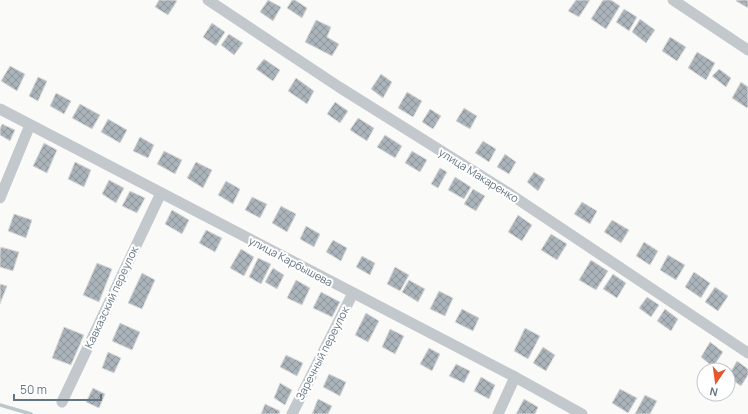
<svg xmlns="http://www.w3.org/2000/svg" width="748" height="414" font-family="Manrope,sans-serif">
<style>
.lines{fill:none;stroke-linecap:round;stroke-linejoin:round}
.stream{stroke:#bbc7cb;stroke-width:3.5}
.building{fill:url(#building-cross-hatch);stroke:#dcdcda}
.street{stroke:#c3c8cc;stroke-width:11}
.labels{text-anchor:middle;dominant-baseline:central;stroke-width:4;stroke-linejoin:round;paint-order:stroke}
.street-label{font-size:11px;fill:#657683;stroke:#fff}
</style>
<defs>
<pattern id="building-cross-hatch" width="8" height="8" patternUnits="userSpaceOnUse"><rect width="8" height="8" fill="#aab3b9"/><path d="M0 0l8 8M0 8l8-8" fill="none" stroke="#8e969c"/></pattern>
</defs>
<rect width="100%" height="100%" fill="#fafaf8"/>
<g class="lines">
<polyline class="stream" points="0,405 31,414"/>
</g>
<g class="building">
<polygon points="159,0 175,0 177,1 168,15 155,7"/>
<polygon points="268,0 281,7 273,21 260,12"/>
<polygon points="292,0 295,0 307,8 302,18 287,8"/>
<polygon points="576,0 590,0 579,17 568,11"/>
<polygon points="603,0 611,0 620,6 606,29 591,19"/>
<polygon points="737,0 748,0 748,8 736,1"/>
<polygon points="624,9 637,17 629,31 616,22"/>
<polygon points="640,19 655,30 646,43 632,32"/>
<polygon points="316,20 331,27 327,37 339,44 332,56 305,42"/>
<polygon points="212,23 225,32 216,46 203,37"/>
<polygon points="229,34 243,43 234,55 221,45"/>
<polygon points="670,37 686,47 677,61 662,51"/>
<polygon points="697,52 715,63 706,80 688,68"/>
<polygon points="264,59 280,70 273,81 256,69"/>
<polygon points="10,66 25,74 17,91 1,81"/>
<polygon points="719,69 731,78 726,87 712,76"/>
<polygon points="381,74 392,82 383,98 371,89"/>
<polygon points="38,77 47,81 38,101 29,96"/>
<polygon points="296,78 314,91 307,104 288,91"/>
<polygon points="741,82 748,87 748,106 747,108 732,98"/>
<polygon points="407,92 422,101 413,117 398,108"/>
<polygon points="56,93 71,101 64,114 50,106"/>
<polygon points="335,102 348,111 340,123 327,114"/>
<polygon points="80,104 100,115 92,129 72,118"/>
<polygon points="464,108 477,116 470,129 456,121"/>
<polygon points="430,109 441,116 433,129 422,122"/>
<polygon points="358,118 374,128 367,141 350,130"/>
<polygon points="108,119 127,130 120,143 101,132"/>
<polygon points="2,124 15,130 10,141 0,135 0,129"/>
<polygon points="385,135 402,146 395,158 377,147"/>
<polygon points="140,137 154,145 148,158 133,151"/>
<polygon points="483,141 496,149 489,162 475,153"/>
<polygon points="44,143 57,150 47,173 33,166"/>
<polygon points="164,151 182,160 175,174 157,164"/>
<polygon points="412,151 427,160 420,172 405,163"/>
<polygon points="505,154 516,162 509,174 497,167"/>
<polygon points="75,162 91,170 84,187 68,179"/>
<polygon points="196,162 212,170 203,188 187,178"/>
<polygon points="440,168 447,172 438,188 431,184"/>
<polygon points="534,172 545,179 538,191 527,182"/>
<polygon points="455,177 471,187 464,199 448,190"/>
<polygon points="109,180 124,188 116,203 102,194"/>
<polygon points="226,181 240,189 233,204 218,195"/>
<polygon points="473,189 485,196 476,211 464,204"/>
<polygon points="130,191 145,198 137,213 122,206"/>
<polygon points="252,197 267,204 260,218 245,210"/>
<polygon points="582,202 597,211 590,224 574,214"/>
<polygon points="281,206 296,214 287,232 272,223"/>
<polygon points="172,210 189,220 182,234 165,224"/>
<polygon points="14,214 32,220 26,238 8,231"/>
<polygon points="518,215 532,225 522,241 508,232"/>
<polygon points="612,220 629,230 621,243 604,232"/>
<polygon points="306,226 320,234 314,247 300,239"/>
<polygon points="206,230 222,238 215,252 199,243"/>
<polygon points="551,234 567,244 557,260 541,250"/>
<polygon points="333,240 347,248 341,261 326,252"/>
<polygon points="644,242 658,251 650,265 636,256"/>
<polygon points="1,247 19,252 13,271 0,267 0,251"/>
<polygon points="241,249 254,257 244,276 230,268"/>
<polygon points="668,255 685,265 676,280 660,270"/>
<polygon points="362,256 375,263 370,275 356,267"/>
<polygon points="258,258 271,264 261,284 249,277"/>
<polygon points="591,260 608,271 596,290 579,280"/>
<polygon points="97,263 112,269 99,302 83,295"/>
<polygon points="395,267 409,275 400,291 387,284"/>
<polygon points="273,268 284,275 277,289 265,282"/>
<polygon points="694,272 710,283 701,298 685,287"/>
<polygon points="142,273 155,280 142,309 128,303"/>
<polygon points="613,274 626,283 617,298 603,289"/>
<polygon points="296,280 310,288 302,305 287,298"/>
<polygon points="409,280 425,289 418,302 402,292"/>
<polygon points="0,284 7,286 0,304"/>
<polygon points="715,287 728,296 718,311 705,302"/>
<polygon points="439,291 453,298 445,316 430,309"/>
<polygon points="321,292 340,302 332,317 313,308"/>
<polygon points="647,297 659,305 651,317 639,308"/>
<polygon points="462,309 479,318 473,331 455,322"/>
<polygon points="665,309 678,319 671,331 657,321"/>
<polygon points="366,313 379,321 368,342 355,335"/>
<polygon points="120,323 140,332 132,350 112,341"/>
<polygon points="64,327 84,335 71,365 52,358"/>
<polygon points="525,328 540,336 528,359 514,351"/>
<polygon points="390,329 404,336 395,354 382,347"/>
<polygon points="710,342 723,352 713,367 701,357"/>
<polygon points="543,347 555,355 546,371 533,363"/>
<polygon points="429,348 440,354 432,371 420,364"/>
<polygon points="108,352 121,358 114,373 102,368"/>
<polygon points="286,355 303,363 297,376 280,367"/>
<polygon points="737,361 748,369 748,375 741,386 728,377"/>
<polygon points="456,364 470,371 464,383 449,376"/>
<polygon points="329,374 346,382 340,396 323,387"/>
<polygon points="481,377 495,385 489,399 474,391"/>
<polygon points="280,383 292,390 285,405 274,398"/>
<polygon points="93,388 105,394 99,408 86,402"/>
<polygon points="620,389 637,398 628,413 612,403"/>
<polygon points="645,395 657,401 650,414 635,414"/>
<polygon points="318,399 332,406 328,414 312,414"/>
<polygon points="524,399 538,407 535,414 516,414"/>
<polygon points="265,404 280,411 279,414 261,414"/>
</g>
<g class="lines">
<g class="street">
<polyline points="208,0 339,87 510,194 748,353"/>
<polyline points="673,0 748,50"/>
<polyline points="0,109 515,377 582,414"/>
<polyline points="0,198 30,125"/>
<polyline points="62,402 161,193"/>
<polyline points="292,414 353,293"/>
<polyline points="498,414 515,377"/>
</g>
</g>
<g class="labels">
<g class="street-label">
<text transform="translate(479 175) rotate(32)">улица Макаренко</text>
<text transform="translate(291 261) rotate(28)">улица Карбышева</text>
<text transform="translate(111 297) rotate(-65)">Кавказский переулок</text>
<text transform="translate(322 353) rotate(-63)">Заречный переулок</text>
</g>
</g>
<g transform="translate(716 382) rotate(193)"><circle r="19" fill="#ffffff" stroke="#c1c8cd"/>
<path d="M0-3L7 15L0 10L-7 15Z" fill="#e4572e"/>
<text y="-6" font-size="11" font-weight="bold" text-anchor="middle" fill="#657683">N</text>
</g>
<path d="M14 394v6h87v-6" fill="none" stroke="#657683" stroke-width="2"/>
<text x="20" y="394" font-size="12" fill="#657683" stroke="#ffffff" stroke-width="3" paint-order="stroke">50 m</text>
</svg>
